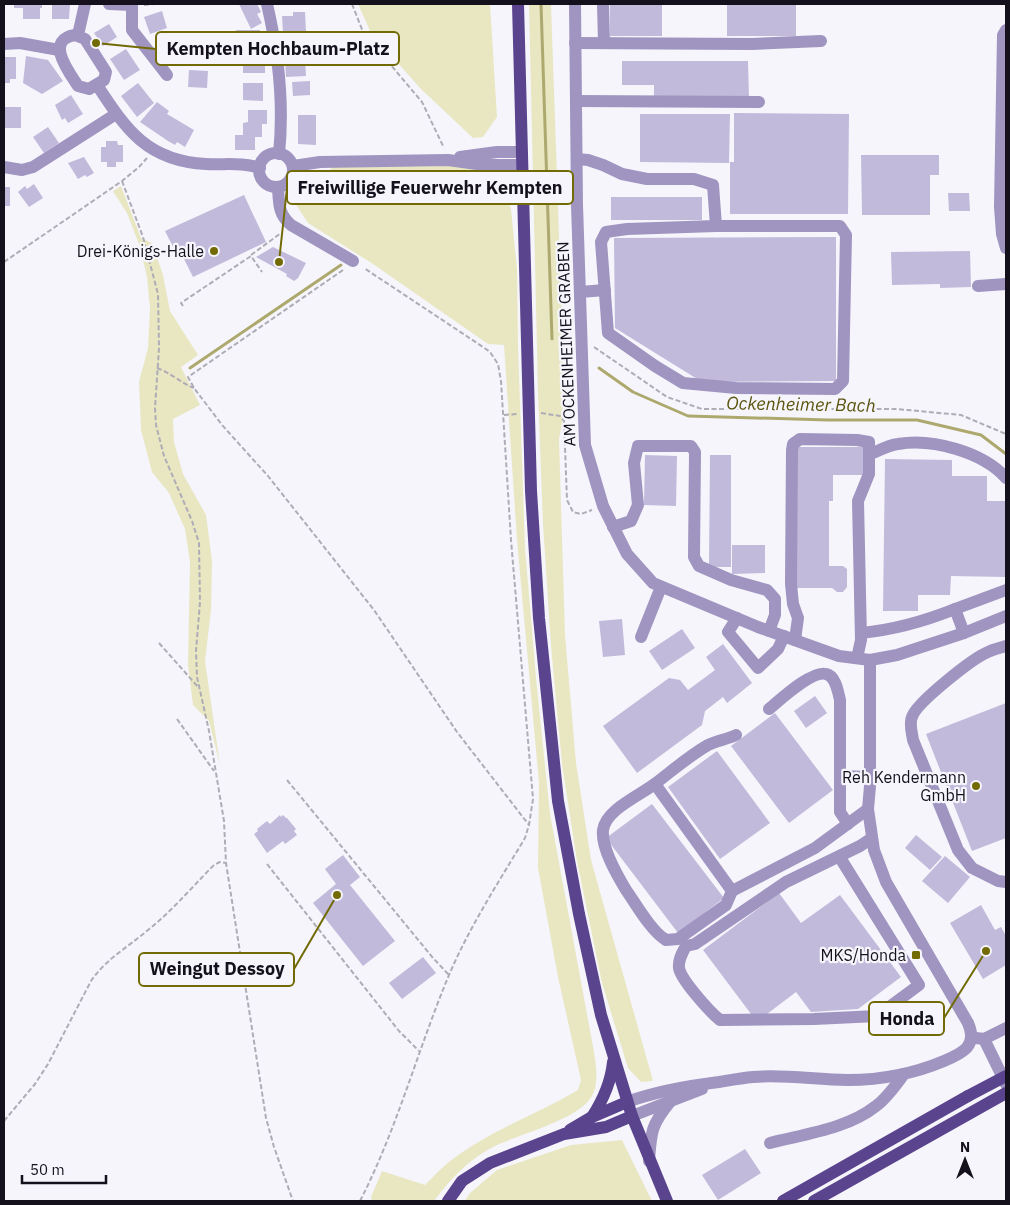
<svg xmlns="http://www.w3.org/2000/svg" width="1010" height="1205" font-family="'IBM Plex Sans',sans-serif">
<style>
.green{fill:#e8e7c2}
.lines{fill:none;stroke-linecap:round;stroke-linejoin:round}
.stream{stroke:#ada96e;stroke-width:3}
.building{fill:#c1badb}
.path{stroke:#aeacb5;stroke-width:2;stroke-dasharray:5 2.5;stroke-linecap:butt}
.minor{stroke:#9f95c0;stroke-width:12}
.major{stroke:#5a448d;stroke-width:12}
.major-bridge{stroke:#5a448d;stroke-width:12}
.poi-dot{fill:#726b05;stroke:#f6f5fc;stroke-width:2}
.labels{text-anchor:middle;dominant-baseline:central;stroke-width:4.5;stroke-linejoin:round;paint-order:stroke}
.poi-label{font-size:16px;fill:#14111c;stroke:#f6f5fc;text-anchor:end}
.street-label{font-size:16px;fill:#14111c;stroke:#f6f5fc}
.water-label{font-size:18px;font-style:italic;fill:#5b550f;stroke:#f6f5fc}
.leader{fill:none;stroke:#726b05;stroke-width:2}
.callout-dot{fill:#726b05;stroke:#f6f5fc;stroke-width:2}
.callout{fill:#f6f5fc;stroke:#726b05;stroke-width:2}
.callout-label{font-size:18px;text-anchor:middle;font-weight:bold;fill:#14111c}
</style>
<rect width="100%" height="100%" fill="#f6f5fc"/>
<g class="green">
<polygon points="358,4 490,4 497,117 483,137 473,138 421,89 371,33"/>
<polygon points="529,4 551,4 565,408 559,439 565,635 576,763 591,860 653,1081 641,1082 628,1068 602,983 577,861 562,764 551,646 543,524 538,394"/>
<path d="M452,165l32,3 12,6 6,7 9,28 6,60 1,77 7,202 11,130 14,136 44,238c2,14 6,36 -5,48 -15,20 -68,34 -92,45 -27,13 -46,33 -63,56h-62l-1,-4 11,-26 43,14c9,-9 18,-19 28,-26 38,-29 85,-45 125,-69l3,-10 -23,-103 -20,-109 1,-85 -22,-243 -13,-195 -16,-1 -115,-80 -65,-41 -15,-23 18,-19 23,-14z"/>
<polygon points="121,186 141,238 152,243 163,275 170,311 198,355 181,367 200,405 173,419 174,442 183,474 206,515 212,561 211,610 205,661 220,765 209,721 193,705 188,665 190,562 185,529 169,493 152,472 141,430 139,382 148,348 150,309 147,277 140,247 127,213 113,191"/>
<polygon points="622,1140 652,1201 465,1201 470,1193 497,1170 571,1145"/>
</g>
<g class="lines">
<g class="stream">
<polyline points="541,4 552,339"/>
<polyline points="190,368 341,265"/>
<polyline points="599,368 633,392 688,416 828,420 917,420 981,435 1006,454"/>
</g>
</g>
<g class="building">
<polygon points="14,4 42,4 42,8 40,8 40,19 23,19 23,8 14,8"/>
<polygon points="52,4 70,4 69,19 52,19"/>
<polygon points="239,4 257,4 261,12 257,14 262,23 251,29"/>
<rect x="610" y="4" width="52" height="32"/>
<rect x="727" y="4" width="69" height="32"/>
<polygon points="162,11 167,28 150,34 144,17"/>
<polygon points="293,12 305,12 307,52 294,52 294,49 284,49 282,16 293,16"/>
<polygon points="109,24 117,37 103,46 94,33"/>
<rect x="236" y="30" width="24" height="19"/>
<polygon points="126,49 140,70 124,80 110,59"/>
<polygon points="26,56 48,60 63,81 42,94 23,83"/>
<polygon points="4,57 16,57 16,79 10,79 10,83 4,83"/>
<rect x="243" y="57" width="22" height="16"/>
<polygon points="285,59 305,59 306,76 286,77"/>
<polygon points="622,61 748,61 749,98 654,98 654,85 622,85"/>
<polygon points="189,70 208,71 207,88 188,87"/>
<polygon points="310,81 310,95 293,96 292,82"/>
<polygon points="138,83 154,103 137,117 121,96"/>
<polygon points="243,83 263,83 263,101 243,100"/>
<polygon points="71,95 83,114 68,123 65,118 62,120 55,105"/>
<polygon points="157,102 169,111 167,114 194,130 185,147 177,142 175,145 168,141 140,122"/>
<rect x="4" y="107" width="17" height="21"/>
<polygon points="248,110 267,110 267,124 262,124 262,137 255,137 255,150 235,150 235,135 243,135 243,123 248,122"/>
<polygon points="734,113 849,114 848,214 730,214 730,162 734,162"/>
<polygon points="640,114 730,114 729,163 640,162"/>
<polygon points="298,115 316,115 316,145 298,144"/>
<polygon points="48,127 59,143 44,153 33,137"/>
<polygon points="106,141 117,141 118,145 123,145 123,162 116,162 116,167 107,167 107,162 101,162 101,147 106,147"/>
<polygon points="861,155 939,155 939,175 930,175 930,215 862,215"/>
<polygon points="84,157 94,173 87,177 85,175 78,179 68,163"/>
<polygon points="34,184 43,198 29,207 18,192 25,186 27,189"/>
<rect x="4" y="187" width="6" height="19"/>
<polygon points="948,193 969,193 970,211 949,211"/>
<polygon points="244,195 266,242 193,277 180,251 176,253 165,231"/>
<rect x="611" y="197" width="91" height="23"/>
<polygon points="836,237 836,381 702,382 615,328 614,238"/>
<polygon points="273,247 306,263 298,278 294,281 286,276 287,274 256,257"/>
<polygon points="970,251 971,287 940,288 940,284 892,285 891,252"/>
<polygon points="795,447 864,447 864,475 833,475 833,501 829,501 829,566 843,566 847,569 847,587 843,592 837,592 832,588 795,588"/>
<polygon points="645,455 677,456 676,506 644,505"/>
<polygon points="710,455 731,455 731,567 709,567"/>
<polygon points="885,459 952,460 952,476 987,476 987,501 1006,501 1006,577 951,576 950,595 918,595 918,611 883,611"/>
<polygon points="732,545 765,545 765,573 732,574"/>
<polygon points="622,619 625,655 603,657 599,621"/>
<polygon points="682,629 695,648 662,670 649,651"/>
<polygon points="723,644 752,683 727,703 723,697 705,711 702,725 637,773 603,726 669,678 680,680 688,690 715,670 706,657"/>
<polygon points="815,696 827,713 806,728 794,711"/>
<polygon points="1006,703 1006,838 972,851 926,734"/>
<polygon points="775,713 833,790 789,823 731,746"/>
<polygon points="717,751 770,823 720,859 668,787"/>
<polygon points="652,804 724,898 678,933 606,838"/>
<polygon points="280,815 281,817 283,815 286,818 287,818 296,829 294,831 297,835 285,844 283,841 267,853 254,834 258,831 257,829 267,821 270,824"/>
<polygon points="916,835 942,857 930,870 905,848"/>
<polygon points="343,855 360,877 350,885 395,941 363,966 313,903 336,884 325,869"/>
<polygon points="945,856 970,877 948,903 922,881"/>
<polygon points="779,893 801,923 840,895 901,977 858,1009 811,1012 796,992 767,1014 751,1014 703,950"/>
<polygon points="981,905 995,930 1001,927 1006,936 1006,965 983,979 950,923"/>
<polygon points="423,957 436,973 402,999 389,983"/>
<polygon points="745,1149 761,1173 718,1200 702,1175"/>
</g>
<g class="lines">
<g class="path">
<polyline points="352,4 363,32 422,102 444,148"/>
<polyline points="144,5 154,4"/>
<polyline points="122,181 143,237 158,294 159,348 155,408 156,425 164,456 192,521 199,543 200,602 196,651 197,677 209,731 224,821 226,863 266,1118 274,1147 293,1201"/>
<polyline points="251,255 281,233"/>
<polyline points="4,262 122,181 139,167 147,158"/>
<polyline points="343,270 188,377 194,388 222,425 268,476 374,610 457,732 529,825"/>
<polyline points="183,306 181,303 251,256 262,272"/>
<polyline points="594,347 667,397 702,409 897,409 961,415 1006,434"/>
<path d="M157,368c14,5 24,15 37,20"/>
<polyline points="541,413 560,416 564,421 567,500 573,512 581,514 592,510"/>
<polyline points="504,415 517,414"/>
<polyline points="159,643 199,688"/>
<polyline points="177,719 214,771"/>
<polyline points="287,780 433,958 449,975"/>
<polyline points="267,864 399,1031 419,1051"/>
<path d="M4,1121l31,-37 13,-20 43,-83c15,-22 37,-34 57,-51 24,-19 44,-43 66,-65l6,-3 6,1"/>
<path d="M360,1201c37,-72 58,-152 89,-226 21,-49 49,-92 76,-137l4,-13 4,-26 -22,-259 -10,-159 -3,-17 -8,-12 -7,-5 -119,-79"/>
</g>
<g class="minor">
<polyline points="109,4 132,5"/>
<polyline points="132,4 132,30 167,75"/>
<path d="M267,4c11,47 17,101 12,150"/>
<polyline points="575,4 577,205 585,445 603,506 627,554 653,583 758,627 839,656 870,660 897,655 964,633 1006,616"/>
<polyline points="603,4 604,43"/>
<polyline points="1006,30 1003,35 1000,207 1002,234 1006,248"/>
<path d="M75,35l10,4 21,33 -2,8 -15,9 -11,-3c-9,-14 -34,-46 -3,-51z"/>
<polyline points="78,35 85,4"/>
<polyline points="575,43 752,44 821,41"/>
<polyline points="4,44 20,43 59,50"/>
<path d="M97,85c30,46 51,76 109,79 19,1 36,-2 54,4"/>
<polyline points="576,101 759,102"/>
<circle cx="276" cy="170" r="17"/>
<polyline points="460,157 497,152 521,152"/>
<polyline points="577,159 588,160 603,165 622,174 647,179 694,179 713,185 716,226 840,226 846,235 843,381 835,389 736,388 683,383 655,366 608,333 601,242 606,232 627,229 716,226"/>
<polyline points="293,166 320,162 448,160 484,165 522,165"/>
<polyline points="4,167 22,170 33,167 116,114"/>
<path d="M278,187c1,16 0,27 13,38l62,36"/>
<polyline points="978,286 1006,284"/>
<polyline points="580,292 605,290"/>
<path d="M869,455c9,-4 19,-10 29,-11 34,-6 85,8 108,34"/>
<polyline points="613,527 631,521 638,505 634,463 638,446 691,446 695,452 694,557 699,566 731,580 767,590 775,599 775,615 769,631"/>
<polyline points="737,618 728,632 758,668 778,649 784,636"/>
<path d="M861,633c31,-3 64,-12 94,-24"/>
<polyline points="964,633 955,609 1006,590"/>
<polyline points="641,637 661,587"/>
<polyline points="795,640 798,618 793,604 791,584 792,450 793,444 800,439 857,440 869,442 869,474 858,501 861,640 857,658"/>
<path d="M1006,646c-6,2 -12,3 -18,6 -15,6 -72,51 -76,65 -3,6 0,16 1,23l45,110 14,18 26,13 8,1"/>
<path d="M769,709c11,-9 43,-39 57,-35 10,2 12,18 14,26v112l8,12"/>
<polyline points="841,776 870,777"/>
<polyline points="655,784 732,891 815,848 868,809"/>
<path d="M839,856l80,129 -42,31 -63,3 -94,1c-10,-8 -39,-40 -41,-52 -1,-8 3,-15 7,-22l9,-2 91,-62 74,-36 12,-8"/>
<path d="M732,891l-6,14 -48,34 -12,1c-15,-9 -30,-36 -40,-50 -9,-15 -25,-42 -23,-60 3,-21 38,-35 53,-47 17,-13 33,-27 52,-38 8,-4 20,-6 28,-10"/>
<polyline points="976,1038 984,1039 1006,1028"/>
<polyline points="984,1039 1006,1084"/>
<path d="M627,1102c30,-11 60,-16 92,-20 12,-2 23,-4 34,-5 32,-3 63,3 95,3 34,0 65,-6 96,-19 19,-8 34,-15 24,-38l-82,-141 -12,-32 -6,-41 2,-23v-126"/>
<polyline points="632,1116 702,1089"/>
<path d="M770,1143c35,-9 77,-14 106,-37 11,-8 20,-21 28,-32"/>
<path d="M649,1161c2,-29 2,-36 21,-59"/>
</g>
<g class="major">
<polyline points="518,4 531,491 539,618 558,801 579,914 601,1015 632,1116 667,1201"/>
<path d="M592,1117c11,-17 19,-35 21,-55"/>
<polyline points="570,1130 592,1117 627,1102"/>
<polyline points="448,1201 462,1181 490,1163 564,1134 606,1127 632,1116"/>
<polyline points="783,1201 968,1096"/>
<polyline points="814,1201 1006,1093"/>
</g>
<polyline class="major-bridge" points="968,1096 1006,1076"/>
</g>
<g class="poi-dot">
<circle cx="214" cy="251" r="5"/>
<circle cx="976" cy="786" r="5"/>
<rect x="911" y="950" width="10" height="10" rx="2.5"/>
</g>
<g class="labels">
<g class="poi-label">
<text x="204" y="251">Drei-Königs-Halle</text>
<text x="966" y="777">Reh Kendermann<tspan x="966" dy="18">GmbH</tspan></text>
<text x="906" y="955">MKS/Honda</text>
</g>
<g class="street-label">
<text transform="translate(566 344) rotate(-92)">AM OCKENHEIMER GRABEN</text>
</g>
<g class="water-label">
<text transform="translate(801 404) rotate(1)">Ockenheimer Bach</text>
</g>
</g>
<path class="leader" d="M96 43L156 49M279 262L287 188M337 895L294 969M986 951L944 1018"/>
<g class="callout-dot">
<circle cx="96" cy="43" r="5"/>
<circle cx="279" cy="262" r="5"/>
<circle cx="337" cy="895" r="5"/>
<circle cx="986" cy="951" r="5"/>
</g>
<g class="callout">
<rect x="156" y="32" width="243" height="33" rx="5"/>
<rect x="287" y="171" width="286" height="33" rx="5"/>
<rect x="139" y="953" width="155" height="33" rx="5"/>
<rect x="869" y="1002" width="75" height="33" rx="5"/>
</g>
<g class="callout-label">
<text x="278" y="55">Kempten Hochbaum-Platz</text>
<text x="430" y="194">Freiwillige Feuerwehr Kempten</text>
<text x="217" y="975">Weingut Dessoy</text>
<text x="907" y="1025">Honda</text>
</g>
<rect width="1010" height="1205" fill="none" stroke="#14111c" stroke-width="10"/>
<g transform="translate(965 1160)" stroke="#f6f5fc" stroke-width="4" paint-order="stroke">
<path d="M0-4L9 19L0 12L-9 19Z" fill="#14111c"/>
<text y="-8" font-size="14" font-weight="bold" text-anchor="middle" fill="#14111c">N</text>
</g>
<path d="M22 1175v8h84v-8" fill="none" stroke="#14111c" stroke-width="2.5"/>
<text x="30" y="1175" font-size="15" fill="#14111c" stroke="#f6f5fc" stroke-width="4" paint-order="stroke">50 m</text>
</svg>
